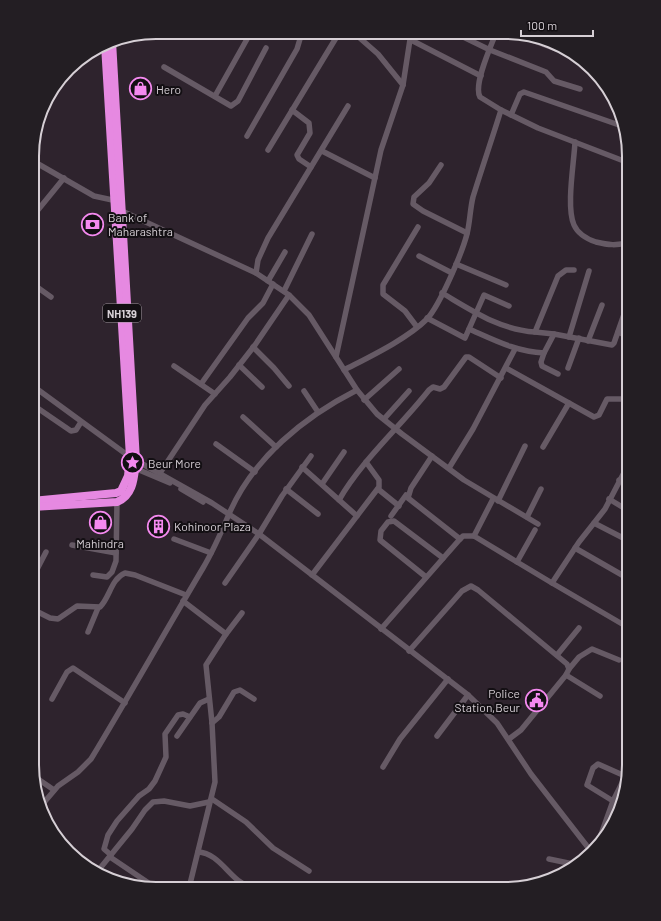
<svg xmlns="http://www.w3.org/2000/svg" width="661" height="921" font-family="Barlow,sans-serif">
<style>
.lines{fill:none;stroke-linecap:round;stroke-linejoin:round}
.minor{stroke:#665a65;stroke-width:5.5}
.highway{stroke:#e689e1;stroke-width:8}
.labels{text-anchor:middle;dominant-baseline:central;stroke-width:4;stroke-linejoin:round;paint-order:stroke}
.shield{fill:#130f13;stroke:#9c959b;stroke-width:1}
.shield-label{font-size:11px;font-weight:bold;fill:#d6cfd5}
.poi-label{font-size:12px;fill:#d6cfd5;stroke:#130f13;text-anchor:start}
.rim{fill:none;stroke:#d6cfd5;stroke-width:2}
</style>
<rect width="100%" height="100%" fill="#2e232d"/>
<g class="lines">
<g class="minor">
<polyline points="354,33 378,54 403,85"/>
<polyline points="455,33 490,50 546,72 554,81 580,89"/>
<path d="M496,33c-5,13 -23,52 -16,64l21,13 37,18 91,35"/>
<polyline points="513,33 556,49 560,49"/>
<polyline points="411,40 481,76"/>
<polyline points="164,67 231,106 238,101 266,48"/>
<polyline points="215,96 251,32"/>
<polyline points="348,106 268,238 258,260 256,273 289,295 309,315 357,390 377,414 402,434 464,480 538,524"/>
<polyline points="292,110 309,123 310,133 297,155 299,159 311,167"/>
<polyline points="511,115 520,94 524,92 622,126"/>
<polyline points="247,136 297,49 300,39 294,32"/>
<path d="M575,142c-1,21 -9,65 -1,83 4,9 13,14 22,17 12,3 21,4 33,0"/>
<polyline points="268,150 339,33"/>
<polyline points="322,151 375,178"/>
<polyline points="33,161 94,196 117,201"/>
<polyline points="441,165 429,183 414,197 413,204 423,211 467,233"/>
<polyline points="122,211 256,273"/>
<polyline points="33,216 64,178"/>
<polyline points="419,256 452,273"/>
<polyline points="456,264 506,285"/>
<polyline points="33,275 37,287 51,297"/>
<polyline points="268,281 285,252"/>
<polyline points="284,291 312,234"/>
<path d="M442,293c29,17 58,37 93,39l23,-56 8,-6h8"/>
<polyline points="427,318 465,338 484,295 509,306"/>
<polyline points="417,327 405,311 383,294 383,285 418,227"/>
<path d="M469,329c25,11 48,23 75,24l10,-19 58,11 2,-2 15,-43"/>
<polyline points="535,332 554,334"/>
<polyline points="618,332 629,337"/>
<polyline points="569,337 589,271"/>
<polyline points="588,341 602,305"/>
<polyline points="253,347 274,368 289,386"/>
<polyline points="544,353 541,362 542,366 558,374"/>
<polyline points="336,357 381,150 403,85 411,33"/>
<polyline points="239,365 262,387"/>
<polyline points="174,366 215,394"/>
<polyline points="506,368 594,417 599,415 607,399 622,399 629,402"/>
<polyline points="568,368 579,338"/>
<path d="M344,370c25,-13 63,-31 83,-51 13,-14 35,-66 40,-85 3,-12 3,-25 6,-37 9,-29 19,-58 28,-87"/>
<polyline points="201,384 248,318 263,303 273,284"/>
<polyline points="33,386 130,457 212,503 259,534 468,695 497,723 531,774 590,850"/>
<polyline points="304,391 318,412"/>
<polyline points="364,400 399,369"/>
<polyline points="33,405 71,431 76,430 81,422"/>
<polyline points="243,417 276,447"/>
<polyline points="384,419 409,391"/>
<polyline points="216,444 255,472"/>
<polyline points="543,447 569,403"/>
<polyline points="432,456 411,488 408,498 460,539"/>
<polyline points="629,460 629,451"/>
<polyline points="132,467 170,483"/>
<polyline points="302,467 357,516"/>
<polyline points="449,468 473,429 515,349"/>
<polyline points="160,473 205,405 230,377 255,345 289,295"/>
<polyline points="619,480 629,485"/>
<polyline points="322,484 344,452"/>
<polyline points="181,489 203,502"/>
<polyline points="286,489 318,514"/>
<polyline points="378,489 399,506"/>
<polyline points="493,499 474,536 517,562"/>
<polyline points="609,499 629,511"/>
<path d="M339,500c24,-41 61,-73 90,-110l4,-3 7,2 4,-2 22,-30h3l32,21"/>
<polyline points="498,501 525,446"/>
<polyline points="391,516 406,495"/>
<polyline points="527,517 541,489"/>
<polyline points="594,523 629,541"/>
<polyline points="535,530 517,562 552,583 579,542 605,509 629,463"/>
<polyline points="174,539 211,553"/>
<polyline points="72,545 116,553"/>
<polyline points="575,548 629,579"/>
<polyline points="93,575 107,577 112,572 116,561 117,502"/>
<polyline points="312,575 379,487 379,480 366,462"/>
<polyline points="426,577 380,540 381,531 388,522 394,521 443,558"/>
<polyline points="32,579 46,552"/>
<polyline points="225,583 259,534 282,496 311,456"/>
<polyline points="552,583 629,628"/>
<polyline points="183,601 226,634 206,665 212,723 215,782 189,888"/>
<path d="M32,609l18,9 8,1 19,-13 23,1c10,-10 11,-28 25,-34l10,2 51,20"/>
<polyline points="381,629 460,539 463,536 474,536"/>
<polyline points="88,632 98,608"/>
<polyline points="226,634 242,613"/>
<polyline points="409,651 462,591 471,586 478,590 567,664 569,669 566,675 521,730 509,739"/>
<polyline points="557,655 579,628"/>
<polyline points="569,669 579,657 592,649 619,660"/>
<polyline points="566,675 600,696"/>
<polyline points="52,699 67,672 73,668 125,703"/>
<polyline points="212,723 219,717 234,692 240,690 254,699"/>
<polyline points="177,736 200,703 209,699"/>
<polyline points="437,736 468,695"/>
<polyline points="383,767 400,739 448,679"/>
<polyline points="35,777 54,790"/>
<polyline points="212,799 246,822 273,848 309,871"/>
<polyline points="613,801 587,785 593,768 598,764 625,776"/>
<path d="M41,806l17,-20 20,-14 13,-13c38,-63 74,-127 112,-191 10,-17 18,-35 26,-54 24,-56 75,-97 128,-124"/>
<polyline points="598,843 613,801 629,769"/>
<path d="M198,852c23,1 32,30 53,35"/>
<polyline points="111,855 104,849 108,835 117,821 139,796 149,789 155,781 166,757 165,734 178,715 183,714 190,717"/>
<polyline points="110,857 156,888"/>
<polyline points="549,859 573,864"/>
<polyline points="97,872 132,829 145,810 153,802 164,801 190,806 209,802"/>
<polyline points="368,889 369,886"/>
</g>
<g class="highway">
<polyline points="32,501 116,493 121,491 128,476 130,457 105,45"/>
<path d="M32,507l85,-5c17,-7 17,-25 19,-41l-24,-420"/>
</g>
</g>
<defs>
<symbol id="shop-ring" viewBox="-11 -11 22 22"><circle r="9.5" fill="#130f13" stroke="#f489ef" stroke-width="1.5"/><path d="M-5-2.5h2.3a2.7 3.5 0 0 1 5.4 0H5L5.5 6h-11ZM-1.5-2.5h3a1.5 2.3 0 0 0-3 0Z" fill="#f489ef"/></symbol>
<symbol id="bank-ring" viewBox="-11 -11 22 22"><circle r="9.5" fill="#130f13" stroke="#f489ef" stroke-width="1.5"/><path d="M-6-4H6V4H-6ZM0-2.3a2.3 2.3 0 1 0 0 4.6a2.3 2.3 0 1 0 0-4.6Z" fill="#f489ef"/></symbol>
<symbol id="sight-ring" viewBox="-11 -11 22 22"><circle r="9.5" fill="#130f13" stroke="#f489ef" stroke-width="1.5"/><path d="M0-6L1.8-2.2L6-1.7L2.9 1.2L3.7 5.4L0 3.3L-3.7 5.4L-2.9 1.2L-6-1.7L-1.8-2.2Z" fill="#f489ef"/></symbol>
<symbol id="building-ring" viewBox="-11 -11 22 22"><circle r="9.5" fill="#130f13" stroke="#f489ef" stroke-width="1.5"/><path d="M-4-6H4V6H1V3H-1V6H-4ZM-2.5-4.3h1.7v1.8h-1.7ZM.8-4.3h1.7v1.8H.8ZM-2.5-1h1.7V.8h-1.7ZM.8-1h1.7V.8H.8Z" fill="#f489ef"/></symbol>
<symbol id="civic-ring" viewBox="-11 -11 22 22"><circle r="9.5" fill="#130f13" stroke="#f489ef" stroke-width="1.5"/><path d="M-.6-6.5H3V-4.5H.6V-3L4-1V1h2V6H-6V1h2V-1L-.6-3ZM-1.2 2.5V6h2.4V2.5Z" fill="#f489ef"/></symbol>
</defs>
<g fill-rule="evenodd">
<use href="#shop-ring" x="128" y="76" width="25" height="25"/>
<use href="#bank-ring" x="80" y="212" width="25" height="25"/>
<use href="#sight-ring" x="120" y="450" width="25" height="25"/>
<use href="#shop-ring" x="88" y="510" width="25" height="25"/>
<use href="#building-ring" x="146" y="514" width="25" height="25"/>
<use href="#civic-ring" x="524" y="688" width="25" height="25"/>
</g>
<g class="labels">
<rect class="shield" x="103" y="304" width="38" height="18" rx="3"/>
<g class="shield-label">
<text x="122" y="313">NH139</text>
</g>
<g class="poi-label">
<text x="156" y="89">Hero</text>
<text x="108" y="217">Bank of<tspan x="108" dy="14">Maharashtra</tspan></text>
<text x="148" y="463">Beur More</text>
<text x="174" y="526">Kohinoor Plaza</text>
<text x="100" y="543" text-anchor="middle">Mahindra</text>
<text x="520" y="693" text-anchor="end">Police<tspan x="520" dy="14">Station,Beur</tspan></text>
</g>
</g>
<path d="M0 0H661V921H0ZM156 39H505A117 117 0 0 1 622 156V765A117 117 0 0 1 505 882H156A117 117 0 0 1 39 765V156A117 117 0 0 1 156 39Z" fill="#231e23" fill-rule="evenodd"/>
<path class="rim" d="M156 39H505A117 117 0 0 1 622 156V765A117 117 0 0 1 505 882H156A117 117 0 0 1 39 765V156A117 117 0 0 1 156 39Z"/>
<path d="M521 30v6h72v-6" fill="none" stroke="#d6cfd5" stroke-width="2"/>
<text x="527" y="30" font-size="12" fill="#d6cfd5" stroke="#130f13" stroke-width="3" paint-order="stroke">100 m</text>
</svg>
